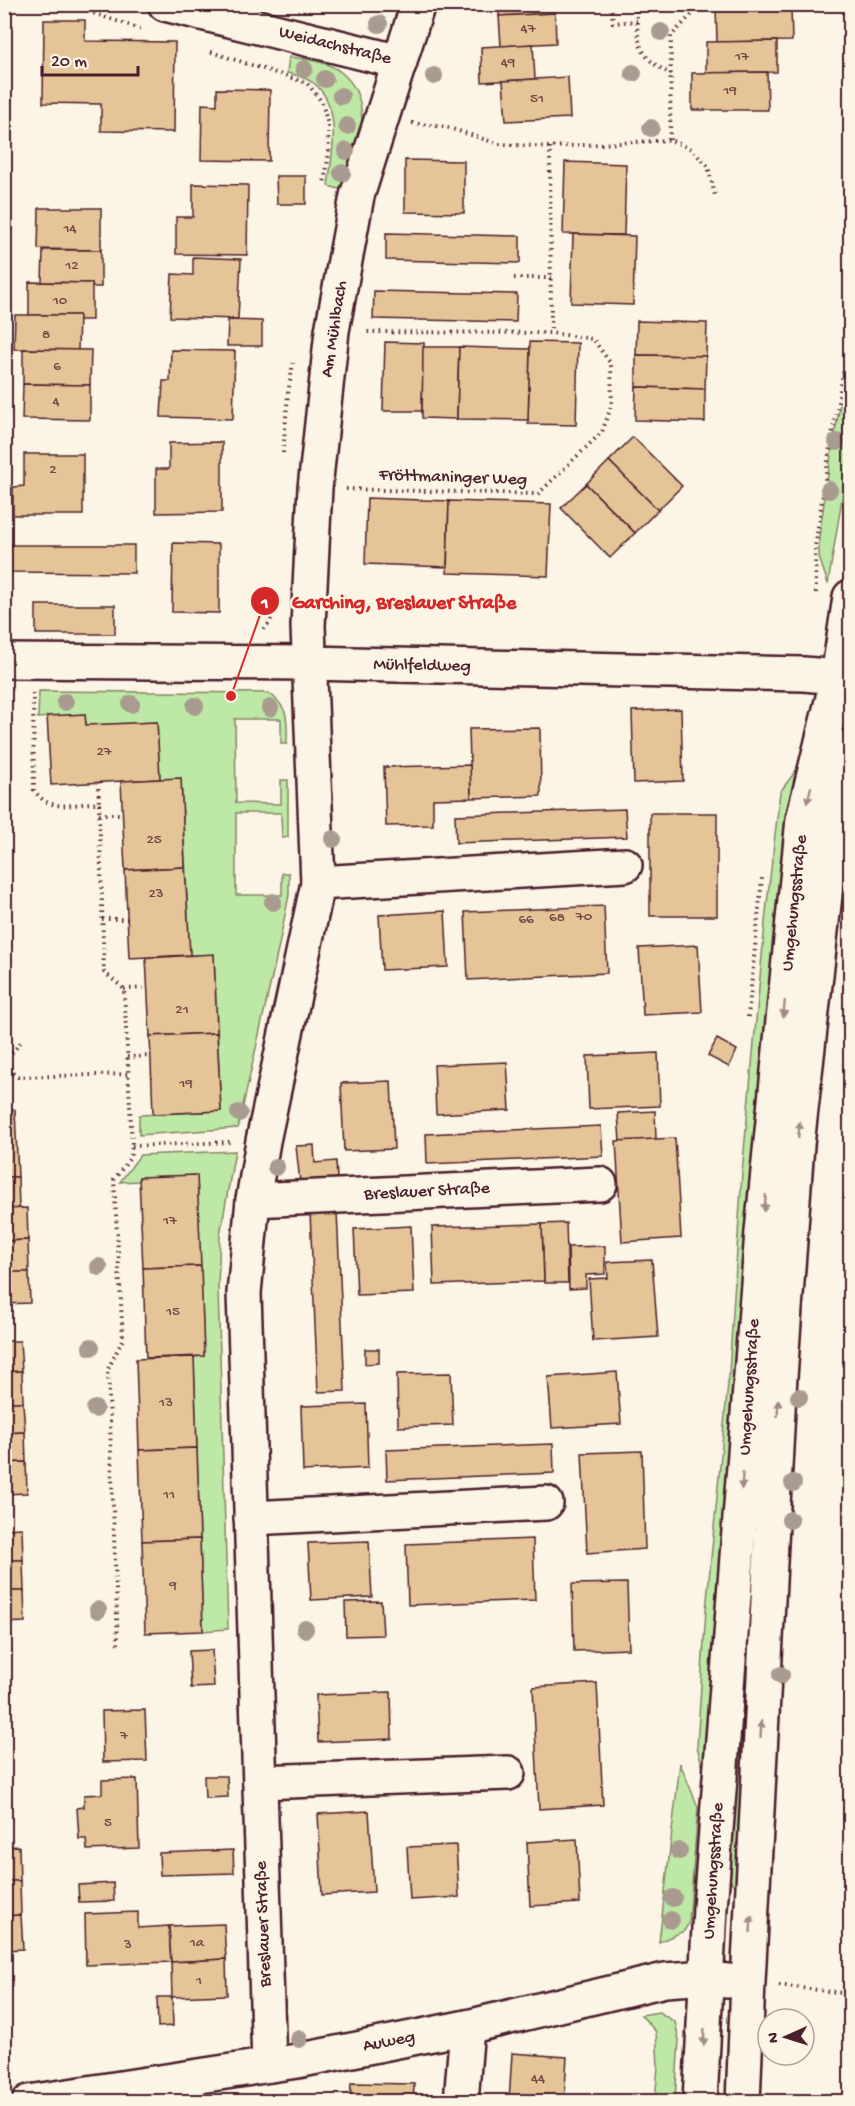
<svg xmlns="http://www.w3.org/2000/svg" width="855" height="2106" font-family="'Gochi Hand',sans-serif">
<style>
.green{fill:#bee8a5;stroke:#848468;stroke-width:1.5}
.building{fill:#e5c497;stroke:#4a1f2b;stroke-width:1.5}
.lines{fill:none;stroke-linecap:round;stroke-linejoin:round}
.minor-casing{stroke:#4a1f2b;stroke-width:38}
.path{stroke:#4a1f2b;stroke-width:4;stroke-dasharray:1.5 4.5;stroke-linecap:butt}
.minor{stroke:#fcf5e5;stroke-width:33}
.tree{fill:#aa9b90}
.oneway{fill:#a38a88}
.labels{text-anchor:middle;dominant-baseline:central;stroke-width:5;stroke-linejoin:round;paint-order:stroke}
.number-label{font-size:15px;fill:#714846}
.street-label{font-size:18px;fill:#4a1f2b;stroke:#fcf5e5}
.leader{fill:none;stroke:#d62828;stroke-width:2}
.callout-dot{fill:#d62828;stroke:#fcf5e5;stroke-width:2}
.mark-label{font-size:18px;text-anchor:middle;font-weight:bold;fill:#fff}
.callout-label{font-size:20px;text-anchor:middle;font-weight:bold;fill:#d62828;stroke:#fcf5e5;stroke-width:5;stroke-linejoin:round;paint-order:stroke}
</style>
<rect width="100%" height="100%" fill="#fcf5e5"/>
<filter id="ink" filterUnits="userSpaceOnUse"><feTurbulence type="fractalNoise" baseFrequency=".0167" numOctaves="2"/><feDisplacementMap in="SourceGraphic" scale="12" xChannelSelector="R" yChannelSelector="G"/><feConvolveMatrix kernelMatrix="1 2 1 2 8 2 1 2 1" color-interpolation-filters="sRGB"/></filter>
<g filter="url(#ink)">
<g class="green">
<path d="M289,57c18,2 39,4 53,16 35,29 15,82 5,118l-19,-5c4,-32 14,-75 -11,-100 -8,-8 -20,-11 -30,-13z"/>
<polygon points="850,350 850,450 828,584 819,557 819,537 832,448"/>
<path d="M39,691l230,2c21,16 18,26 18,51h-6v-25h-46l1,84 45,1v-24h7v57l-6,1 -1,-25h-45v82h46v-22h7v22l-11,55 -40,178 -99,7v-20l82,-4 -7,-156h-24l-9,-177 -21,1 -3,-57 -71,3 -1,-11 -47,4z"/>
<polygon points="800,765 712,1799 697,1747 706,1610 729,1373 742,1173 766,912 780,792"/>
<polygon points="235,1151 220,1235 218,1288 228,1629 203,1631 194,1357 204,1356 197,1175 140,1177 140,1181 120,1182 140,1155"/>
<polygon points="762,1388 742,1880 736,1884 733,1884 729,1878"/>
<polygon points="680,1763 698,1807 689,1923 684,1931 659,1942"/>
<polygon points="659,2012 675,2022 679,2040 675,2101 655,2101 658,2066 656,2032 641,2015"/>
</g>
<g class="building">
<polygon points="499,4 554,4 555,13 499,16"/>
<rect x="755" y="4" width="66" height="3"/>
<polygon points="791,7 792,41 717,42 716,8"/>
<polygon points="555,13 556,43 501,46 499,16"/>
<polygon points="44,20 85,20 85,41 175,42 174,132 101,131 101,104 43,103"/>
<polygon points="777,41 777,72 706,73 706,42"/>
<polygon points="533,44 535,79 482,82 481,47"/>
<polygon points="767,72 768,110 692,110 692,73"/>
<polygon points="568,77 570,118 506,121 503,81"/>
<polygon points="217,89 270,90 269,161 201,160 202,104 217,105"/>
<polygon points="405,160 464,161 464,213 405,212"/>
<polygon points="565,162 626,164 624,235 563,234"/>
<polygon points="276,176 306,176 306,204 277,204"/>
<polygon points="193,184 248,185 247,255 176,254 176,217 193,217"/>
<polygon points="39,208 101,208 101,250 38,249"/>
<polygon points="386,233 520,236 520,263 386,260"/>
<polygon points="573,234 635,236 633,305 571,303"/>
<polygon points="43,250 101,250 101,287 92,287 92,283 42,282"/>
<polygon points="193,257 241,259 238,319 170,317 172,274 193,275"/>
<polygon points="29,282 92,283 92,320 78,320 79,315 29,315"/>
<polygon points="374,291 517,294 516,322 373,319"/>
<polygon points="15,315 79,315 78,350 14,349"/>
<polygon points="228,320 262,321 262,346 227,346"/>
<polygon points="637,321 707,323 706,356 636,355"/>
<polygon points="385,342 424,343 422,411 383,411"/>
<polygon points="530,342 578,343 576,425 528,424"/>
<polygon points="423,347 459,347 457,419 422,418"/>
<polygon points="459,347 530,349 528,420 457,419"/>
<polygon points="23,349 91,350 90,385 23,384"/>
<polygon points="171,350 235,351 233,419 161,417 163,381 170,381"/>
<polygon points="636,355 706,356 705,389 636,387"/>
<polygon points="23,384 90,385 90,420 22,419"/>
<polygon points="636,387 705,389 705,422 635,420"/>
<polygon points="633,437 682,486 658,510 609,461"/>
<polygon points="222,442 222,512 156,513 156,469 169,469 169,443"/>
<polygon points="24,454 83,454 83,515 13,515 13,487 24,486"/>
<polygon points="609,461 658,510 635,533 586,484"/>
<polygon points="586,484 635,533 610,558 561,508"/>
<polygon points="367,498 449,501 447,567 365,564"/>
<polygon points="449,501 551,504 548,576 447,573"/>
<polygon points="173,543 219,544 219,613 172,612"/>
<polygon points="6,545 134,545 134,573 6,572"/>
<rect x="36" y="605" width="79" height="29"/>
<polygon points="681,709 683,781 634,783 632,711"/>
<polygon points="85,714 86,725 157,722 160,779 51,785 47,716"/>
<polygon points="540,728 541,796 471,798 469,729"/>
<polygon points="470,765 471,798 433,799 433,825 386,826 384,767"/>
<polygon points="181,778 185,867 125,870 121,781"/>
<polygon points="625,809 627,837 456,843 455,815"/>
<rect x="650" y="813" width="67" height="103"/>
<polygon points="185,867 190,955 129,958 125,870"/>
<polygon points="604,906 607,973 468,980 465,912"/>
<polygon points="445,911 448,967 382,970 379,915"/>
<polygon points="698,945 702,1012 643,1015 639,948"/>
<polygon points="214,954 217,1033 150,1036 146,958"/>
<polygon points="217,1033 221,1111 153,1114 150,1036"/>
<polygon points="717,1039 737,1050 729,1067 708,1056"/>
<polygon points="658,1053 660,1106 589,1109 587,1056"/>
<polygon points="507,1062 510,1110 436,1114 434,1065"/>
<polygon points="391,1081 394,1149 344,1151 341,1083"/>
<polygon points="15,1110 18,1177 4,1177 4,1111"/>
<polygon points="655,1111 656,1139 620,1142 618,1113"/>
<polygon points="601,1126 603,1156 427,1164 426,1134"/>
<polygon points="675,1138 681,1238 622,1242 616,1141"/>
<polygon points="314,1145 315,1163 336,1161 337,1179 300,1182 296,1146"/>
<polygon points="197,1175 201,1266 143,1268 139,1177"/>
<polygon points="4,1177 18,1177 19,1209 4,1209"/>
<polygon points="27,1208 28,1240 4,1241 4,1209"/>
<polygon points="337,1211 345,1391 318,1392 310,1212"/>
<polygon points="566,1223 568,1283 544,1283 542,1224"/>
<polygon points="542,1224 544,1281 434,1285 432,1227"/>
<polygon points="411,1226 414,1293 357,1295 354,1229"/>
<polygon points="28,1240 29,1272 4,1272 4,1241"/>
<polygon points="605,1246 605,1274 586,1275 586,1288 569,1289 568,1247"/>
<polygon points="652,1260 658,1337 593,1341 589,1279 608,1278 607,1262"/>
<polygon points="201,1266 204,1356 146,1358 143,1268"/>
<polygon points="4,1272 29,1272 30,1303 4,1304"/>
<polygon points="4,1341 20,1341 22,1371 4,1372"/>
<polygon points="365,1349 379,1349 379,1363 365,1364"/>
<polygon points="194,1357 197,1448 139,1450 136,1359"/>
<polygon points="22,1371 23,1402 4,1402 4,1372"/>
<polygon points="617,1372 621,1424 552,1428 548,1377"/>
<polygon points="451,1373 453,1425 398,1427 397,1374"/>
<polygon points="4,1402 23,1402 25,1432 4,1433"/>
<polygon points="366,1404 368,1468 303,1471 301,1406"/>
<polygon points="25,1432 26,1462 4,1463 4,1433"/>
<polygon points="553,1444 554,1473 387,1480 386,1450"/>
<polygon points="197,1448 200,1539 142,1541 139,1450"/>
<polygon points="642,1451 645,1549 587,1553 582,1453"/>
<polygon points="26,1462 27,1493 4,1494 4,1463"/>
<polygon points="22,1528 23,1560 4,1560 4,1529"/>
<polygon points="200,1539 203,1631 145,1633 142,1541"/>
<polygon points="533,1539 535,1600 408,1605 406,1544"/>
<polygon points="369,1541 372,1597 311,1600 308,1543"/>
<polygon points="4,1560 23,1560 24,1591 4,1591"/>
<polygon points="627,1583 629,1649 574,1651 572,1584"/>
<polygon points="4,1591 24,1591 25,1622 4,1623"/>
<polygon points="381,1601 383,1635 346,1636 345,1602"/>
<polygon points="212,1650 214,1687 191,1688 189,1651"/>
<polygon points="597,1683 603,1805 539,1809 533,1687"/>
<polygon points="391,1692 392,1739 318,1742 316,1695"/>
<polygon points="145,1710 147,1761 103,1762 102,1711"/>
<polygon points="204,1776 227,1776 228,1797 205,1798"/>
<polygon points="137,1779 139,1848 87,1850 86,1839 79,1839 77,1808 84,1807 84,1795 102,1794 102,1780"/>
<polygon points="369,1811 374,1892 322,1895 318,1814"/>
<polygon points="577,1839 580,1903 530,1906 527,1842"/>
<polygon points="456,1845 459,1897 410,1900 407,1847"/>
<polygon points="19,1846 20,1881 4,1881 4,1847"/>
<polygon points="233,1850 234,1873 160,1875 159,1853"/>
<polygon points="4,1881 20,1881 21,1915 4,1916"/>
<polygon points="113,1883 114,1901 79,1902 78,1885"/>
<polygon points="138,1912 138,1928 169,1926 171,1962 86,1965 85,1914"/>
<polygon points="21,1915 23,1949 4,1950 4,1916"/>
<polygon points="224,1924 226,1959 171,1962 169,1926"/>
<polygon points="226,1959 227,1995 172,1997 171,1962"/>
<polygon points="157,1997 172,1997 173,2026 158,2027"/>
<polygon points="512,2053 567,2057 564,2102 509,2102"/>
<polygon points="351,2083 414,2084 413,2102 350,2102"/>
</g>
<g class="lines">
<defs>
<g id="minor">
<polyline points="165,4 400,62"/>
<polyline points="4,661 308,663 804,674 838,677"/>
<polyline points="318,883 625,865"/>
<polyline points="253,1200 600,1184"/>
<polyline points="251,1518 546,1503"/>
<polyline points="260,1782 508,1773"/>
<polyline points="269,2065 244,1293 253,1200 263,1141 318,883 308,626 315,488 332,331 357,196 418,4"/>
<polyline points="29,2102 297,2061 467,2027 665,1980 693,1978 728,1981"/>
<polyline points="461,2102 467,2027"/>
<polyline points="700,2102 710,1908 762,1232 803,819 838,677 850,597"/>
<polyline points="743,2102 748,1982 779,1391 797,1145 833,824 836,747"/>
</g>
</defs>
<use href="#minor" class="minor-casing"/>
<g class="path">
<polyline points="65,4 144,30"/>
<polyline points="611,4 613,23 637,21"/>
<path d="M636,4c2,37 -1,52 35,70"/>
<polyline points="211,52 307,83 322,102 328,125 329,153 324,184"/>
<polyline points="412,123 446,127 499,144 550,147 670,140 691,149 708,166 715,196"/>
<polyline points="670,140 671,36 702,4"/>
<polyline points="550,147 551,333"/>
<polyline points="514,278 551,278"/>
<polyline points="4,281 8,272 9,4"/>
<polyline points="283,453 288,394 293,363"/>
<polyline points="346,489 538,494 602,432 612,404 611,364 593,339 551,333 365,332"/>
<polyline points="816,593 815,547 831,441 850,335"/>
<polyline points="263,629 270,623 274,608"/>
<path d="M33,693l1,97c17,25 40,12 65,13l5,169 20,17 8,157 -2,12 -16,22 9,159 -15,30 10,276"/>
<polyline points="98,782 99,803"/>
<polyline points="99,814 122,814"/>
<polyline points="102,919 127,919"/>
<polyline points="124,989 147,988"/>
<polyline points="748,1017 762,878"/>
<polyline points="127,1057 151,1056"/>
<polyline points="4,1062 22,1041"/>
<polyline points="4,1065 18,1077 128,1074"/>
<polyline points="132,1146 230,1142"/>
<polyline points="779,1985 850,1994"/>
</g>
<use href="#minor" class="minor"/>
</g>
<g class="tree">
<circle cx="379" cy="24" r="9"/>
<circle cx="661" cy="32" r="9"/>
<circle cx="304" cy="69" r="9"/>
<circle cx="633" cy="73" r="9"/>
<circle cx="434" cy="76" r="9"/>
<circle cx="325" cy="79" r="9"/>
<circle cx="341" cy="96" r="9"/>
<circle cx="347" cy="126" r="9"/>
<circle cx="651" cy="128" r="9"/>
<circle cx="346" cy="151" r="9"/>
<circle cx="342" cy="173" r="9"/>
<circle cx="837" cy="442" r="9"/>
<circle cx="829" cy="490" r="9"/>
<circle cx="65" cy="702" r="9"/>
<circle cx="131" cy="704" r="9"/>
<circle cx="195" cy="706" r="9"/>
<circle cx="270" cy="708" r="9"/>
<circle cx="333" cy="839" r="9"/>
<circle cx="273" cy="902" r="9"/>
<circle cx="239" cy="1113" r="9"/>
<circle cx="276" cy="1167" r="9"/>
<circle cx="99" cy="1267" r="9"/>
<circle cx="91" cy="1347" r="9"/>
<circle cx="799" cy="1397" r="9"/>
<circle cx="95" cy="1409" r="9"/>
<circle cx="793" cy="1483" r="9"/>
<circle cx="790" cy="1520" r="9"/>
<circle cx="98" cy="1610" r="9"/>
<circle cx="305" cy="1629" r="9"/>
<circle cx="781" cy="1675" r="9"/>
<circle cx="679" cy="1851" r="9"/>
<circle cx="673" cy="1898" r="9"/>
<circle cx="671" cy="1920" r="9"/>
<circle cx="299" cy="2039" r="9"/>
</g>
<defs><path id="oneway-solid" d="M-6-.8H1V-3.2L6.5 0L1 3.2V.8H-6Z" transform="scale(1.5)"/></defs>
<g class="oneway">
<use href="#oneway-solid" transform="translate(809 795) rotate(104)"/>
<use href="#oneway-solid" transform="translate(784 1009) rotate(96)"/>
<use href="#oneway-solid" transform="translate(799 1130) rotate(-84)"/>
<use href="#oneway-solid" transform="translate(765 1203) rotate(96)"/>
<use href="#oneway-solid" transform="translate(778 1408) rotate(-87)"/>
<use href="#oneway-solid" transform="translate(742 1481) rotate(94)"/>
<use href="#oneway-solid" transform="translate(761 1729) rotate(-87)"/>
<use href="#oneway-solid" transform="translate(751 1924) rotate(-87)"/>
<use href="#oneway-solid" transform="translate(704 2037) rotate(93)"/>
</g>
</g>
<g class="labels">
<g class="number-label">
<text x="528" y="29">47</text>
<text x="742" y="57">17</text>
<text x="508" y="63">49</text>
<text x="730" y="91">19</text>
<text x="537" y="99">51</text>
<text x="70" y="229">14</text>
<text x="72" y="266">12</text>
<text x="60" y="301">10</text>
<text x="46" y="335">8</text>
<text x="57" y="367">6</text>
<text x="56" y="402">4</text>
<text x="53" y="470">2</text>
<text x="104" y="752">27</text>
<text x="154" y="840">25</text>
<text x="156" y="894">23</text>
<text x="584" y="917">70</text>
<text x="557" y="918">68</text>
<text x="526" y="920">66</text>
<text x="182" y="1010">21</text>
<text x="186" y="1084">19</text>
<text x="170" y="1221">17</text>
<text x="173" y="1312">15</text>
<text x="166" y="1403">13</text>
<text x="169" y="1495">11</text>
<text x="173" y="1586">9</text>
<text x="124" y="1736">7</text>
<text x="108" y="1823">5</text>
<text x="197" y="1943">1a</text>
<text x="128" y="1945">3</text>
<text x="199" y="1981">1</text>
<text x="538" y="2079">44</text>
</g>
<g class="street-label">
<text transform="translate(335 46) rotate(14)">Weidachstraße</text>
<text transform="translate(335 329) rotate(-81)">Am Mühlbach</text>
<text transform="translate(453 478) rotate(2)">Fröttmaninger Weg</text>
<text transform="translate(422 666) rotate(1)">Mühlfeldweg</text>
<text transform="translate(795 903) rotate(-84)">Umgehungsstraße</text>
<text transform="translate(427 1192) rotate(-3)">Breslauer Straße</text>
<text transform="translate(750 1387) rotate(-86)">Umgehungsstraße</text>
<text transform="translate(714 1871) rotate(-86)">Umgehungsstraße</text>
<text transform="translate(264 1924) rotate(-92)">Breslauer Straße</text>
<text transform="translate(389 2042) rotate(-11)">Auweg</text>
</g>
</g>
<path class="leader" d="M231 696L265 601"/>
<g class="callout-dot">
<circle cx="231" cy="696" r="6"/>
<circle cx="265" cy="601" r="15"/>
</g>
<g class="mark-label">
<text x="265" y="608">1</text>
</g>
<g class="callout-label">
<text x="404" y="608">Garching, Breslauer Straße</text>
</g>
<rect width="855" height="2106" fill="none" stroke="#fcf5e5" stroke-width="24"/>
<rect x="12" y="12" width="831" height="2082" fill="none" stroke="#4a1f2b" stroke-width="2" filter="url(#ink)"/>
<g transform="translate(786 2037) rotate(267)"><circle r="28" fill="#fcf5e5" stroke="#b59f9b" stroke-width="1.5"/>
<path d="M0-4.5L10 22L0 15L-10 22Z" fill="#4a1f2b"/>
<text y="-9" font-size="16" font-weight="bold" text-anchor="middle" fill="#4a1f2b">N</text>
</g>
<path d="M42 66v9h96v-9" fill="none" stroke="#4a1f2b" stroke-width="3"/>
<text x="51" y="66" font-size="18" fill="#4a1f2b" stroke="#fcf5e5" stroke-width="4.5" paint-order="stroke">20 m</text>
</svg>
